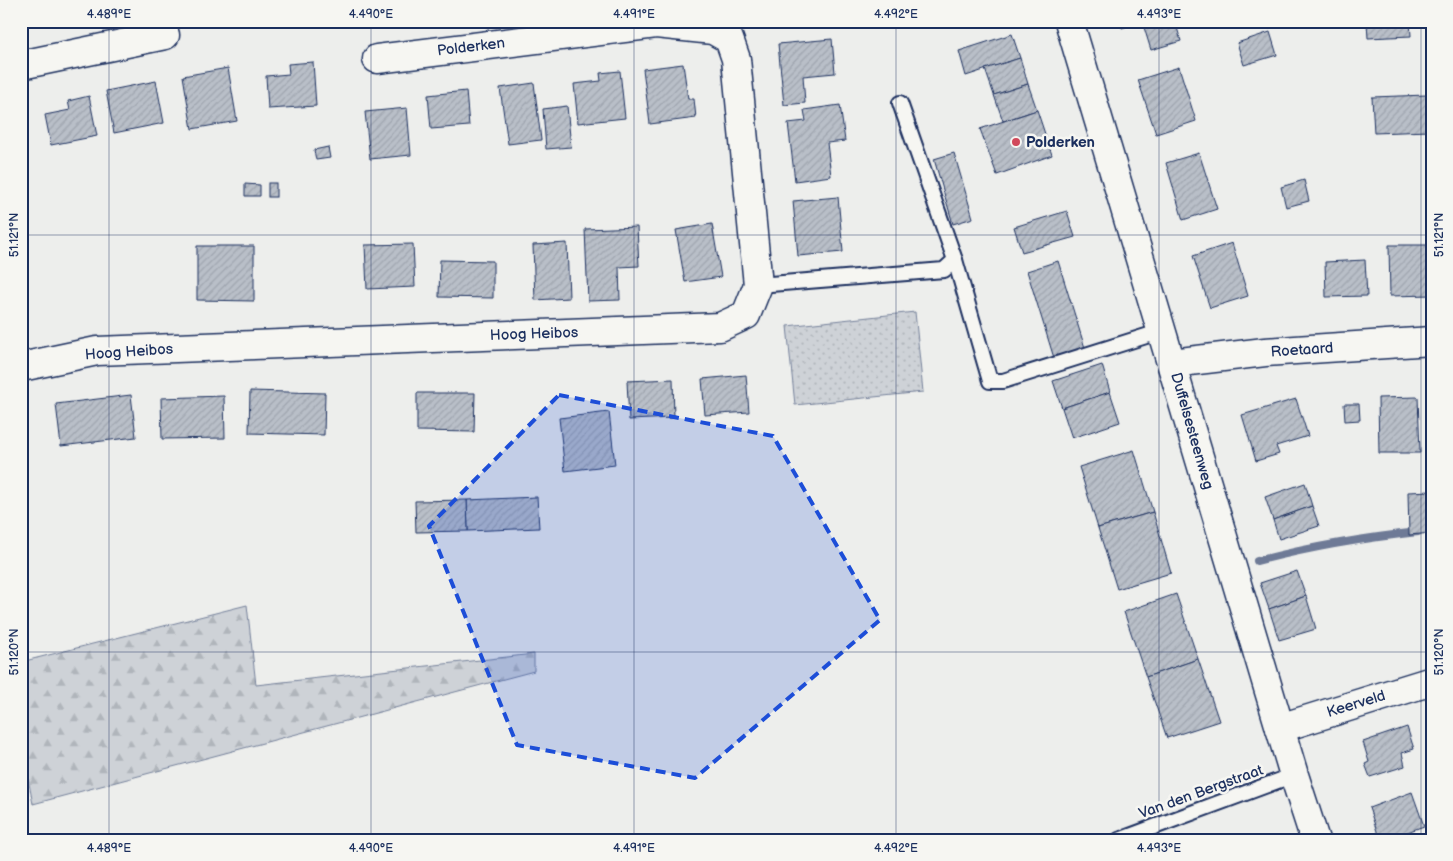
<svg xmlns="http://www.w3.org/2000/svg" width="1453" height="861" font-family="'Balsamiq Sans',sans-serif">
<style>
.forest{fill:url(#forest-firs);stroke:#74809a}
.park{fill:url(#park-dots);stroke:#74809a}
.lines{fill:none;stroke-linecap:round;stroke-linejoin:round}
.stream{stroke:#6e7a96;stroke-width:8}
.building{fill:url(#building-hatch);stroke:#1b2f5e}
.lane-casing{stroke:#1b2f5e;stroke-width:18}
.street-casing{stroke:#1b2f5e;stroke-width:31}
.secondary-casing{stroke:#1b2f5e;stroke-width:31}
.lane{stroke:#f6f6f2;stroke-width:14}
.street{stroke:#f6f6f2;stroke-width:28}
.secondary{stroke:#f6f6f2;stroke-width:28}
.marked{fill:#1d4ed8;fill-opacity:0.2;stroke:#1d4ed8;stroke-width:4;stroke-dasharray:10 6;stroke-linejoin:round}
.ticks{fill:none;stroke:#1b2f5e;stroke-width:1;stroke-opacity:0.45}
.poi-dot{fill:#d1495b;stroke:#f6f6f2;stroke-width:2}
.labels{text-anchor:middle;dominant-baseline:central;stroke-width:5;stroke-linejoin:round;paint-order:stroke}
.street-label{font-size:15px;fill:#1b2f5e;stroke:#f6f6f2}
.poi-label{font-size:15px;font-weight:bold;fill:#1b2f5e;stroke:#f6f6f2;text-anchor:start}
.neatline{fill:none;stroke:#1b2f5e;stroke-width:2}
.ticks-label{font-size:12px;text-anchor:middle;fill:#1b2f5e}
</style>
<defs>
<pattern id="forest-firs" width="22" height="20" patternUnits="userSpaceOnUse" patternTransform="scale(1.25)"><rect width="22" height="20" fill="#ced2d7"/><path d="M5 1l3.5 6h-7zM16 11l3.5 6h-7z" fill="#b0b5bb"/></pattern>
<pattern id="park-dots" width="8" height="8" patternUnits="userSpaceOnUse" patternTransform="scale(1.25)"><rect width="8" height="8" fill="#ced2d7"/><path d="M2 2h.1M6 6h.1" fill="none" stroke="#b0b5bb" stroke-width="1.8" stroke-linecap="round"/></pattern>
<pattern id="building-hatch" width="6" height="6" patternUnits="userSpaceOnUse" patternTransform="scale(1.25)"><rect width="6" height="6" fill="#b9bfc8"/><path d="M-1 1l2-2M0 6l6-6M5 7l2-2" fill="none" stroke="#9ea4ae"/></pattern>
</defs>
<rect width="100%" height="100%" fill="#edeeec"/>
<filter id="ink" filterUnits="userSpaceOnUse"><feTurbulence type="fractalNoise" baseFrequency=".02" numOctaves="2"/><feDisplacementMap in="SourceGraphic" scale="10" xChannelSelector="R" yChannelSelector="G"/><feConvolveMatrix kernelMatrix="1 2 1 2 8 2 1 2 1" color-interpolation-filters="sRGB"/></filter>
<g filter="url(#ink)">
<polygon class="forest" points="247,605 256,685 534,654 534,671 33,804 21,743 21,662"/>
<polygon class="park" points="915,312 923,392 795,405 787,326"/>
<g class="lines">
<path class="stream" d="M1257,561c53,-14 107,-23 161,-29"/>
</g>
<g class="building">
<polygon points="1120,21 1175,21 1181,41 1151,50 1142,21 1122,28"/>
<polygon points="1346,21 1410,21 1411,36 1368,38 1367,23 1347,24"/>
<polygon points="1270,32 1277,55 1244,65 1237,43"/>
<polygon points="1012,34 1020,58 966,76 959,51"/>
<polygon points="832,39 835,73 803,76 805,103 784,105 778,44"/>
<polygon points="1020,58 1028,84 994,95 985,69"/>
<polygon points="313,62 316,106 268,109 266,76 289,74 288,64"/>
<polygon points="683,64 688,99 694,99 696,118 650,124 643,69"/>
<polygon points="1179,67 1196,121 1156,134 1138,80"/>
<polygon points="228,68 237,121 192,129 183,76"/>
<polygon points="620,71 625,118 578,123 574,84 601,81 600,73"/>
<polygon points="156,81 164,123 114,133 106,91"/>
<polygon points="534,83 541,140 508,144 500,88"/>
<polygon points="1028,84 1037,110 1003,121 994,95"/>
<polygon points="466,91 469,126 431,129 428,95"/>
<polygon points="1427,95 1429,131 1374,133 1372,97"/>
<polygon points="89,96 97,136 51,145 45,115 70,110 68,101"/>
<polygon points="840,105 845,141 827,143 831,176 795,181 788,123 806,121 804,110"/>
<polygon points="567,106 571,147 546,149 543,109"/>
<polygon points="407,108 411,155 370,159 365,112"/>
<polygon points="1037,110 1052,155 997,175 980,129"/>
<polygon points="328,147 330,158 316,160 314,150"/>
<polygon points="954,153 973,218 953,224 934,159"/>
<polygon points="1199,153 1217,209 1183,220 1166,163"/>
<polygon points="1304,180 1309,201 1286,207 1281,187"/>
<rect x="268" y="183" width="8" height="14"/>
<polygon points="245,184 260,185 260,196 245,196"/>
<polygon points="838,197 843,252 798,256 793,201"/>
<polygon points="1067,211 1075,237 1022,252 1014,227"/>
<polygon points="712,224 721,277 685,282 676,230"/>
<polygon points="637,227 639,266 619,267 620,300 588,301 585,229"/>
<polygon points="567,243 569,298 535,300 533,245"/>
<polygon points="1232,243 1248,296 1210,308 1193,256"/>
<polygon points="413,244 415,287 367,289 365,245"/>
<polygon points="1389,245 1431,245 1432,295 1390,296"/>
<polygon points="197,246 254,246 254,301 197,300"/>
<polygon points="440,260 493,261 493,298 439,297"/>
<polygon points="1365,260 1367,296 1326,297 1325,262"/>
<polygon points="1058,261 1085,348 1054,358 1027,271"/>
<polygon points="1102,365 1110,392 1062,408 1053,381"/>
<polygon points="746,375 749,412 705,415 702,379"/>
<polygon points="673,379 674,418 629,420 627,381"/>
<polygon points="250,391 325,393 324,435 249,433"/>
<polygon points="1110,392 1120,422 1072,438 1062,408"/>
<polygon points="417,393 475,393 474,432 417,431"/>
<polygon points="131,395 136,437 61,446 56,404"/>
<polygon points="224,396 225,438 162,439 161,398"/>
<polygon points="1418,397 1420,453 1379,453 1378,398"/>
<polygon points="1296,399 1308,436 1276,446 1279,454 1256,461 1242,415"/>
<polygon points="1344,404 1359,404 1360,420 1345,421"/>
<polygon points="609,412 615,465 565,471 559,418"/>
<polygon points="1134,450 1153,512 1098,528 1079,467"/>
<polygon points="1305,483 1312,506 1273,520 1265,497"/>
<polygon points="1432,491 1432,533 1409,535 1408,492"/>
<polygon points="537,497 539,528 468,531 467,500"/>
<polygon points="467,500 468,531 416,532 415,501"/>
<polygon points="1312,506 1319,526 1279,539 1273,520"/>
<polygon points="1153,512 1171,573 1117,589 1098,528"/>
<polygon points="1297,571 1306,596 1269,609 1260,583"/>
<polygon points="1176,594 1198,659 1146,677 1124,612"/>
<polygon points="1306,596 1316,629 1279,640 1269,609"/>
<polygon points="1198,659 1219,721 1167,738 1146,677"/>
<polygon points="1407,727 1414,749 1402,753 1405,766 1370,777 1365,764 1369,762 1363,742"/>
<polygon points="1412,792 1424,826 1385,840 1380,840 1369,808"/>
</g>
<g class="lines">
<defs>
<g id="lane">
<polyline points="955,260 990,381 1003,381 1162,331"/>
<polyline points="758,285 944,270 955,260 900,103"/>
<polyline points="1119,840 1294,775"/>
</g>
<g id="street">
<polyline points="21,65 165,35"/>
<polyline points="1172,363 1265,352 1432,341"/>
<polyline points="21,367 97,351 720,327 746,315 758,285 736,59 729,39 713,30 656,24 377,59"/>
<polyline points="1280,728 1432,681"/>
</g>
<polyline id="secondary" points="1069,21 1294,775 1315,840"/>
</defs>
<use href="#lane" class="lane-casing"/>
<use href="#street" class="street-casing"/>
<use href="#secondary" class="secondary-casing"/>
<use href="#lane" class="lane"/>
<use href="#street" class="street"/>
<use href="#secondary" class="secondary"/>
</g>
</g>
<path class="marked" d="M559,395l214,41 107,184 -185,158 -178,-33 -88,-219z"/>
<path class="ticks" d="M109,21v819M371,21v819M634,21v819M896,21v819M1159,21v819M1421,21v819M21,235h1411M21,652h1411"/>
<circle class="poi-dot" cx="1016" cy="142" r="5"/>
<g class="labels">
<g class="street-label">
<text transform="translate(471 47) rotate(-7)">Polderken</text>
<text transform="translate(534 334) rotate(-2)">Hoog Heibos</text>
<text transform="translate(1302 350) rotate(-4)">Roetaard</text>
<text transform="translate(129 352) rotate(-4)">Hoog Heibos</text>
<text transform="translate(1192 431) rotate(74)">Duffelsesteenweg</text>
<text transform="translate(1356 704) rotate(-17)">Keerveld</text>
<text transform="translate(1201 792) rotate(-20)">Van den Bergstraat</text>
</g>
<g class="poi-label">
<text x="1026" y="142">Polderken</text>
</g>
</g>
<rect width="1453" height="861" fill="none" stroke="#f6f6f2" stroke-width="55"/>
<rect x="28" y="28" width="1398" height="806" class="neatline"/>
<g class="ticks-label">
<text x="109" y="18">4.489°E</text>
<text x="371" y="18">4.490°E</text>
<text x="634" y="18">4.491°E</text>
<text x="896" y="18">4.492°E</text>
<text x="1159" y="18">4.493°E</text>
<text transform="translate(14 235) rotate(-90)" y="4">51.121°N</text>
<text transform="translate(1439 235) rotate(-90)" y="4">51.121°N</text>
<text transform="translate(14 652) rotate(-90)" y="4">51.120°N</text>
<text transform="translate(1439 652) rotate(-90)" y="4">51.120°N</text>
<text x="109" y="852">4.489°E</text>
<text x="371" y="852">4.490°E</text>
<text x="634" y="852">4.491°E</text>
<text x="896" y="852">4.492°E</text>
<text x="1159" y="852">4.493°E</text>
</g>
</svg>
